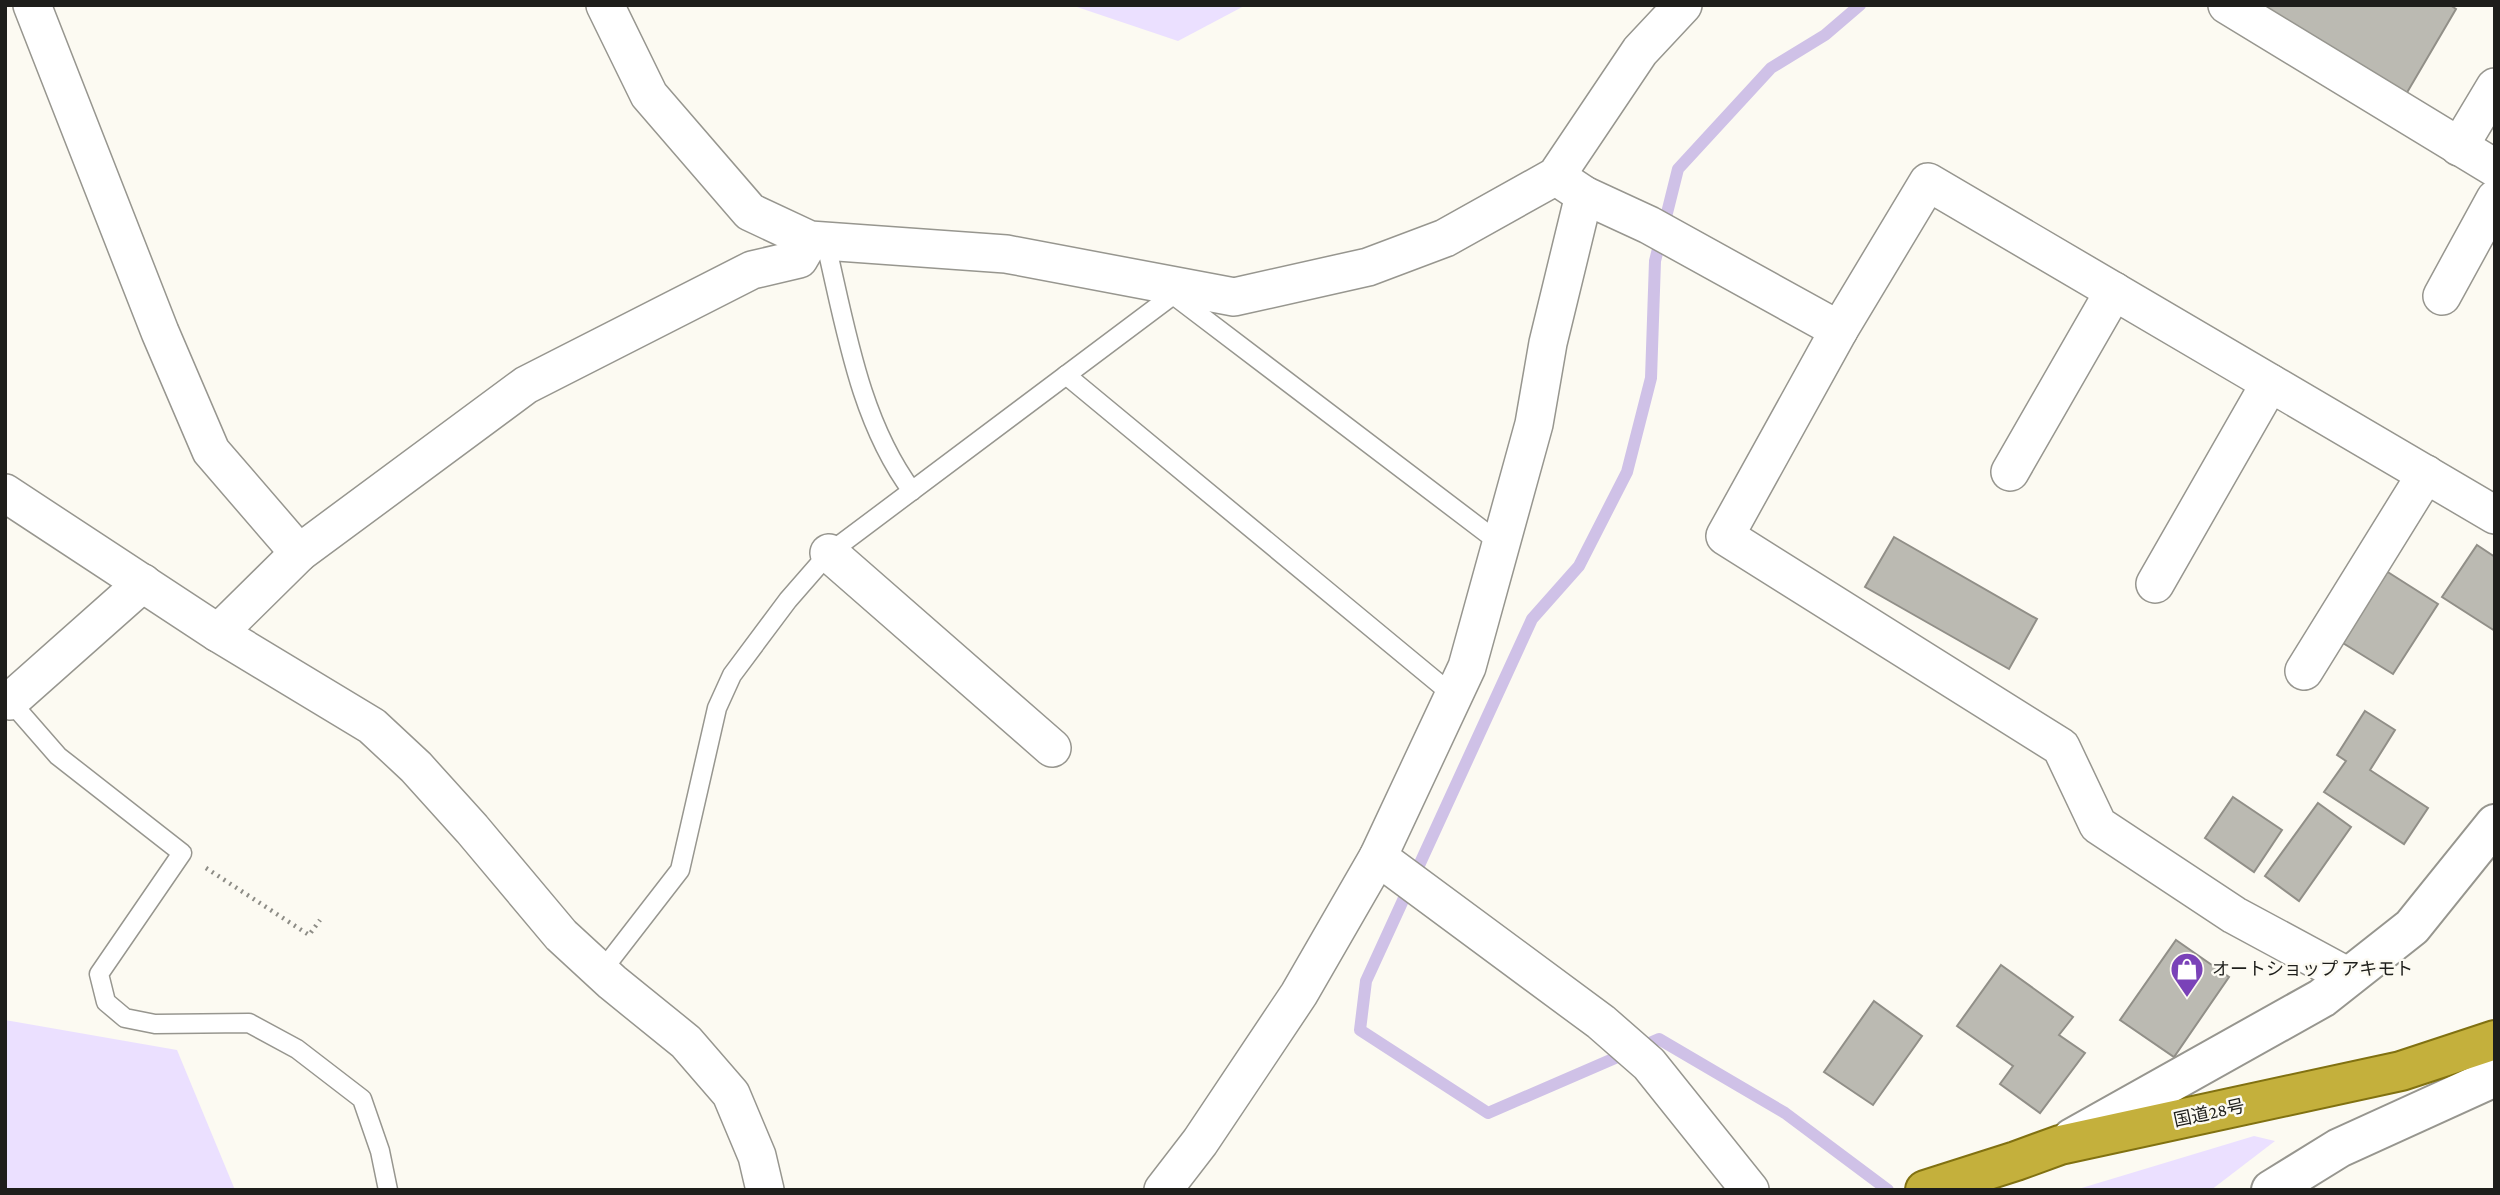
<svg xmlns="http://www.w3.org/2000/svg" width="2500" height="1195" font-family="'Crimson Pro','Noto Sans JP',serif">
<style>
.green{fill:#ebe0ff}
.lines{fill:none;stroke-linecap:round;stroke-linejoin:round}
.stream{stroke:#cfc1e7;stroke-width:12}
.building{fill:#bbbab2;stroke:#918f88;stroke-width:2}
.service-casing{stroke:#97968f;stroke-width:21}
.minor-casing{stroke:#97968f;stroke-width:40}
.tertiary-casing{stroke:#97968f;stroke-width:42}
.trunk-casing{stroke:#817111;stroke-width:42}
.path{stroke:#8d8c86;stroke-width:4.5;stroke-dasharray:2 5;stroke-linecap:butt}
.service{stroke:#fff;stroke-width:18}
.minor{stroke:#fff;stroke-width:37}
.tertiary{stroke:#fff;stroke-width:38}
.trunk{stroke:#c4b03c;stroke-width:38}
.labels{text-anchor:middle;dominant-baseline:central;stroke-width:5;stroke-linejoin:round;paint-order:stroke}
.poi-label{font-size:18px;fill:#1e1e1b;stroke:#fcfaf2;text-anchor:start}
.street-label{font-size:18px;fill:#1e1e1b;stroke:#fcfaf2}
</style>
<rect width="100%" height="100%" fill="#fcfaf2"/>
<g class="green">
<polygon points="1071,5 1246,5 1178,41"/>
<polygon points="5,1020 177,1050 235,1190 5,1190"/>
<polygon points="2254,1136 2275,1141 2211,1190 2075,1190"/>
</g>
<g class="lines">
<polyline class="stream" points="1860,5 1825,35 1771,68 1678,169 1655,261 1651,378 1627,472 1579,566 1532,619 1366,981 1360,1030 1488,1113 1659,1039 1785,1113 1888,1190"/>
</g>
<g class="building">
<polygon points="2247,5 2450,5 2456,9 2405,96"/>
<polygon points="1894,537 2037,619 2009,669 1865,587"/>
<polygon points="2477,545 2495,557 2495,631 2442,597"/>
<polygon points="2383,569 2438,604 2393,674 2338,640"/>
<polygon points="2365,711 2395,730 2370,770 2428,808 2404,844 2324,792 2346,761 2337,755"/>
<polygon points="2233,797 2282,830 2254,872 2205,838"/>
<polygon points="2318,803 2351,827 2299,901 2265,876"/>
<polygon points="2176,940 2229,977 2174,1057 2120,1020"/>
<polygon points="2001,965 2073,1017 2059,1035 2085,1053 2040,1113 2000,1084 2013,1066 1957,1026"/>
<polygon points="1874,1001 1922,1036 1873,1105 1824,1072"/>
</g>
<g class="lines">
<defs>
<g id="service">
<path d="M825,240c20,84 34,180 87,251"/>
<polyline points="1172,294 1501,544"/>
<polyline points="1066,375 1454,696"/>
<polyline points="10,701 58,756 182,853 99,974 106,1002 125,1018 155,1024 249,1023 297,1049 362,1099 380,1151 388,1190"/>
<polyline points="601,972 680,870 717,708 732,675 788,600 829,553 1173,295"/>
</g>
<g id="minor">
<polyline points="32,5 160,332 211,451 299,553"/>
<polyline points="605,5 649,95 750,212 810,240 1006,254 1234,297 1368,267 1445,238 1556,176 1640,51 1683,5"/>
<polyline points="2227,5 2495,168"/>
<polyline points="2459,147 2495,87"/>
<polyline points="1566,183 1584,195 1649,225 1839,330"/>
<polyline points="2442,296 2495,199"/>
<polyline points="2010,472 2114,291"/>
<polyline points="5,493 218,633 372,726 416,767 472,829 561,935 612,982 686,1042 731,1094 757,1156 765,1190"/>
<polyline points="829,553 1052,748"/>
<polyline points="2155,584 2270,383"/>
<polyline points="218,633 299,553 526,385 752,270 799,259 810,240"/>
<polyline points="2304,671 2426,474"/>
<polyline points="10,701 143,583"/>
<polyline points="1378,857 1601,1022 1649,1064 1750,1190"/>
<polyline points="2349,977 2234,915 2098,825 2061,747 1725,536 1839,330 1928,182 2495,515"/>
<polyline points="1163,1190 1200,1142 1299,994 1378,857 1467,667 1534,424 1548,343 1584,195"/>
</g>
<g id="tertiary">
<polyline points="2072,1138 2322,998 2412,927 2495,824"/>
<polyline points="2271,1190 2339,1148 2495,1077"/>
</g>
<polyline id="trunk" points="1925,1190 2016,1161 2060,1145 2401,1071 2495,1040"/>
</defs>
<use href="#service" class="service-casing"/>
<use href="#minor" class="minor-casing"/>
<use href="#tertiary" class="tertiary-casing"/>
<use href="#trunk" class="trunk-casing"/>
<polyline class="path" points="206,868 309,935 320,920"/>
<use href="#service" class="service"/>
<use href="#minor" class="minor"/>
<use href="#tertiary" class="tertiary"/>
<use href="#trunk" class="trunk"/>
</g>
<defs>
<symbol id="shop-pin" viewBox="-11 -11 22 30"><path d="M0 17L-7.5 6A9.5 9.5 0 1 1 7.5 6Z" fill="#7a42b8" stroke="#fcfaf2"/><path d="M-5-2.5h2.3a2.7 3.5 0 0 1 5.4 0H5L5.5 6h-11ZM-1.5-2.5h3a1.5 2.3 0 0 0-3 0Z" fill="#fff"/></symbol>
</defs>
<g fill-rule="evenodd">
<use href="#shop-pin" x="2168" y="950" width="38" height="52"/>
</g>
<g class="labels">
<g class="poi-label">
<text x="2212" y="969">オートショップ アキモト</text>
</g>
<g class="street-label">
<text transform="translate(2209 1113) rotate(-12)">国道28号</text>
</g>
</g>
<rect width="2500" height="1195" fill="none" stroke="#1e1e1b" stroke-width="14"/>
</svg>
